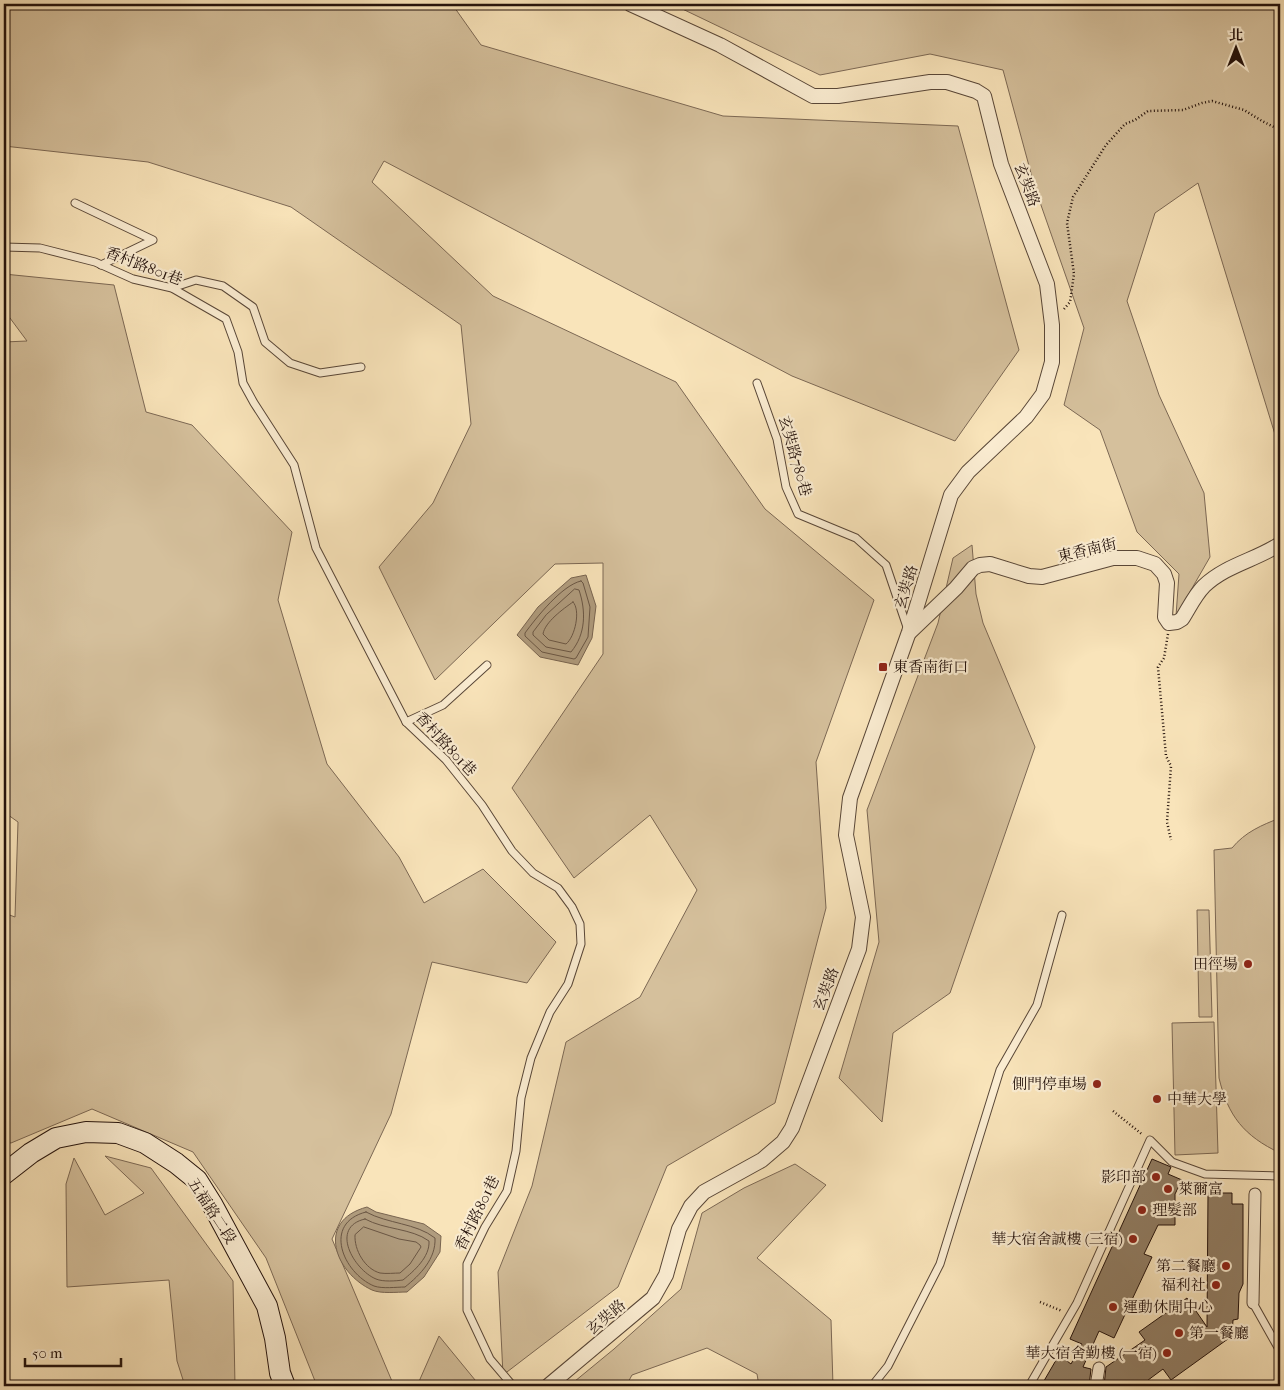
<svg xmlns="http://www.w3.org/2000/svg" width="1284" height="1390" font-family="'IM FELL French Canon','Noto Serif TC',serif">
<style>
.green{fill:#d5c09c;stroke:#7c6854}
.water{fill:#b09c7e;stroke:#786450}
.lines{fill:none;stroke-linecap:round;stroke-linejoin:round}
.shore{stroke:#6a5644;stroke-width:1}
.building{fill:#927f66;stroke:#23110b}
.service-casing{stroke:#584637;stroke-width:9}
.pedestrian-casing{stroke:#584637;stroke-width:13}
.minor-casing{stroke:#584637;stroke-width:16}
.secondary-casing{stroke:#23110b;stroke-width:22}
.path{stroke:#23110b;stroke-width:2.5;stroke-dasharray:1 2.5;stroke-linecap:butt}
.service{stroke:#fbedd2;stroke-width:7}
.pedestrian{stroke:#fbedd2;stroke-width:11}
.minor{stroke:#fbedd2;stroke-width:14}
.secondary{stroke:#fbedd2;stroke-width:20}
.poi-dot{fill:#8f2418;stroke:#fbedd2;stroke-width:2}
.labels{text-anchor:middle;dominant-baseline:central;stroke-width:4.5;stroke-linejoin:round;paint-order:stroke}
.street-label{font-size:15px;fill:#23110b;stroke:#fbedd2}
.poi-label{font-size:15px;fill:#23110b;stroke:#fbedd2;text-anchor:end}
</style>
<rect width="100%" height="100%" fill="#f9e4ba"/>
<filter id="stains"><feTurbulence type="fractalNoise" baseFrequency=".004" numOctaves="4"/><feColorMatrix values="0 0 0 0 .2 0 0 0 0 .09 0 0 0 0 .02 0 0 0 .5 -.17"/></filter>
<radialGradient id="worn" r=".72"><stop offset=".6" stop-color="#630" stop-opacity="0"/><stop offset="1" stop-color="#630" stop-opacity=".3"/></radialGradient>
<g class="green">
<polygon points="4,4 452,4 481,45 723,116 958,126 1019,350 955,441 792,376 384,161 372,182 493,296 676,382 765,509 874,600 816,762 826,908 775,1103 667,1166 618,1287 503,1375 498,1272 532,1186 566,1042 640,997 697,890 650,815 574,878 512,788 603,654 603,563 555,564 435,680 379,567 433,503 471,424 461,325 291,207 148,162 4,146"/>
<polygon points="672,4 1280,4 1280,442 1277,441 1198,183 1155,213 1127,301 1159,395 1204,493 1210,557 1176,616 1179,574 1137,532 1100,430 1064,405 1084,328 1035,188 1003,70 930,54 820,75"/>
<polygon points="4,274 114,285 146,412 192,425 292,532 278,600 327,764 399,857 424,903 483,869 556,942 527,983 432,962 391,1114 332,1239 394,1386 317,1386 266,1258 193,1152 92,1109 11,1143 4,1142 4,913 15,917 18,822 4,812 4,342 27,341 4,310"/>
<polygon points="972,545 976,594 983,623 1035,747 950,993 893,1033 882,1122 839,1078 879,942 867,810 938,623 953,558"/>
<path d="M1280,818v335c-36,-17 -52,-37 -61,-75l-5,-228 18,-2c13,-16 30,-23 48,-30z"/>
<polygon points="1197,910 1209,910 1212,1017 1199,1017"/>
<polygon points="1214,1022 1218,1153 1175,1155 1172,1023"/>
<polygon points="105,1156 151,1168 233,1281 235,1386 185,1386 177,1361 169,1280 67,1287 66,1184 74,1158 105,1215 144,1193"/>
<polygon points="795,1164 826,1185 757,1258 831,1320 833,1386 759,1386 757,1374 707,1348 632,1375 626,1386 569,1386 614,1349 681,1289 702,1213 744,1188"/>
<polygon points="439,1336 480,1386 417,1386"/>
</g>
<g class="water">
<polygon points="586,575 596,606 592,638 578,665 540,657 517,635 538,607 571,578"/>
<path d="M367,1207l9,5 48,12 17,12 -1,16 -16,25 -17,15c-10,0 -26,2 -35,-2 -37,-17 -57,-69 -5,-83z"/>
</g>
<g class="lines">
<g class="shore">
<path d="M581,581l2,2 7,24 -2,30 -12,21 -2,1 -32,-7 -17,-16v-3c11,-15 37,-48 56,-52z"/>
<path d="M575,589l4,1c7,21 7,44 -8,62l-25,-5 -13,-12v-3l13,-17z"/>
<path d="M573,602c8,8 2,35 -7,42l-17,-4 -6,-6c2,-12 20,-25 30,-32z"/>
<path d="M366,1212c22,12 50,11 69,26 1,21 -15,37 -30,49 -8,0 -23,2 -31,-1 -31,-13 -52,-63 -8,-74z"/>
<path d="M365,1219c20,11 46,9 64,22 1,16 -15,30 -26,39 -7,1 -20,2 -27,-1 -22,-9 -47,-52 -11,-60z"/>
<path d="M364,1227l35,12 17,3 4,3 1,2 -11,17 -10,9c-5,0 -14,1 -20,0 -15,-4 -26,-23 -25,-38z"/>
</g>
</g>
<g class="building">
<polygon points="1152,1159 1171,1167 1168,1174 1182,1180 1175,1194 1175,1225 1158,1225 1144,1254 1152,1257 1114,1338 1099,1331 1083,1367 1091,1369 1089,1386 1041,1386 1059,1355 1071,1364 1082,1344 1070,1339"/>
<polygon points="1208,1193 1232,1193 1232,1204 1243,1204 1243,1284 1239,1293 1238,1319 1233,1320 1232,1336 1171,1380 1163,1369 1140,1386 1104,1386 1106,1367 1145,1340 1139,1332 1187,1298 1207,1327"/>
</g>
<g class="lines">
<defs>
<g id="service">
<polyline points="75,203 153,240 101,265"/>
<polyline points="4,247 40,248 95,262 133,279 172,288 226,319 238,352 243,383 254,403 294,465 316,548 406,722 446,760 482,805 512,851 533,873 558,888 572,907 580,924 581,944 568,984 550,1012 531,1058 521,1098 516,1151 507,1191 485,1227 467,1264 467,1310 490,1359 513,1386"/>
<polyline points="172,288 196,280 223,286 253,307 265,342 290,363 320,373 361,367"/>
<polyline points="757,383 777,439 786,487 798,514 856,538 886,565 908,630"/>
<polyline points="406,722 443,705 487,665"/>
<polyline points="1253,1303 1280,1351"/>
<polyline points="872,1386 888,1366 940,1264 1000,1070 1037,1005 1062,915"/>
<polyline points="1029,1386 1077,1303 1150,1140 1172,1162 1205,1174 1280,1176"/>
</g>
<g id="pedestrian">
<polyline points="1253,1303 1255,1194"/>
<polyline points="1096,1386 1099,1368"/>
</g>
<g id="minor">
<path d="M910,632l46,-44 17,-20 7,-3 10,-1 39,12 13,1 71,-19h24l18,6 9,10 3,9 -2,34 4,6 8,-1 5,-3c7,-11 13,-24 22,-33 22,-21 52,-26 76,-42"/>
<polyline points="548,1386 653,1298 666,1275 679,1229 691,1206 704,1192 762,1160 783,1142 792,1128 859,949 863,917 846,835 850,798 909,632 951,495 968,472 1026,417 1043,394 1052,362 1052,325 1047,284 1001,164 984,96 976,91 947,82 930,82 838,96 813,96 720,45 630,4"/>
</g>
<polyline id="secondary" points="4,1174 31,1153 56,1138 86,1132 118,1133 145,1143 176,1163 197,1180 212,1204 267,1306 275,1338 280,1373 285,1386"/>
</defs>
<use href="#service" class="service-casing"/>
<use href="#pedestrian" class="pedestrian-casing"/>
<use href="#minor" class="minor-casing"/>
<use href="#secondary" class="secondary-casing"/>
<g class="path">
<polyline points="1064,309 1070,302 1074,274 1067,223 1073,197 1106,145 1125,124 1135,120 1148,111 1183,110 1202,103 1212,101 1244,110 1262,121 1280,130"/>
<polyline points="1168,634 1164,658 1158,667 1166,756 1171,766 1167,822 1171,840"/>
<polyline points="1113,1111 1143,1135"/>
<polyline points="1040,1302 1062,1311"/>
</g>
<use href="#service" class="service"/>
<use href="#pedestrian" class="pedestrian"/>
<use href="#minor" class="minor"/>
<use href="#secondary" class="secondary"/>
</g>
<g class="poi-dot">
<rect x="878" y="662" width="10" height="10" rx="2.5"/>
<circle cx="1248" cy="964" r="5"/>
<circle cx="1097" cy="1084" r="5"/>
<circle cx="1157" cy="1099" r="5"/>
<circle cx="1156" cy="1177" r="5"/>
<circle cx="1168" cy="1189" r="5"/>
<circle cx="1142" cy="1210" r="5"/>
<circle cx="1133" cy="1239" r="5"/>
<circle cx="1226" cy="1266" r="5"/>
<circle cx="1216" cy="1285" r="5"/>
<circle cx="1113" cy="1307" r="5"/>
<circle cx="1179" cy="1333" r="5"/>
<circle cx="1167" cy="1353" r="5"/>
</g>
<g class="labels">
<g class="street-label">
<text transform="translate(1027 185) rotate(69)">玄奘路</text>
<text transform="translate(144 266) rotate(21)">香村路801巷</text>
<text transform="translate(795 456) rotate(74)">玄奘路780巷</text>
<text transform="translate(1087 550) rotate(-13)">東香南街</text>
<text transform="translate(906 587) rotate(-73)">玄奘路</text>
<text transform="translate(446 744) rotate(47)">香村路801巷</text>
<text transform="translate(826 989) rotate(-69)">玄奘路</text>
<text transform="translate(212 1211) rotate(57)">五福路二段</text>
<text transform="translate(477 1213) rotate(-64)">香村路801巷</text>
<text transform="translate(606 1317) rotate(-40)">玄奘路</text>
</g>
<g class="poi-label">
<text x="893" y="667" text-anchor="start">東香南街口</text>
<text x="1238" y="964">田徑場</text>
<text x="1087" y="1084">側門停車場</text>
<text x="1167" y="1099" text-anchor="start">中華大學</text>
<text x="1146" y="1177">影印部</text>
<text x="1178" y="1189" text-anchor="start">萊爾富</text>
<text x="1152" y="1210" text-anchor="start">理髮部</text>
<text x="1123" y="1239">華大宿舍誠樓 (三宿)</text>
<text x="1216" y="1266">第二餐廳</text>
<text x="1206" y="1285">福利社</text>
<text x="1123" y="1307" text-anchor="start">運動休閒中心</text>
<text x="1189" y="1333" text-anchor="start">第一餐廳</text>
<text x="1157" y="1353">華大宿舍勤樓 (一宿)</text>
</g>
</g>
<rect width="1284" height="1390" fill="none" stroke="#f9e4ba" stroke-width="20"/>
<rect x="5" y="5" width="1274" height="1380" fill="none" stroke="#23110b" stroke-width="2.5"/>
<rect x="10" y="10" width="1264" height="1370" fill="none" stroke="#23110b"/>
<g transform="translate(1236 48)" stroke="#fbedd2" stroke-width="4" paint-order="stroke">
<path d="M0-4L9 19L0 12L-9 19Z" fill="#23110b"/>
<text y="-8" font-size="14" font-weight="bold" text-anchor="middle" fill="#23110b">北</text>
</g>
<path d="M25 1358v8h96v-8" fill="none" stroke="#23110b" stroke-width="2.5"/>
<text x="32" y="1358" font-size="15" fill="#23110b" stroke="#fbedd2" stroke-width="4" paint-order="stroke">50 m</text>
<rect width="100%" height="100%" filter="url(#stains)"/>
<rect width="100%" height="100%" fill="url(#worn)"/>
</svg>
